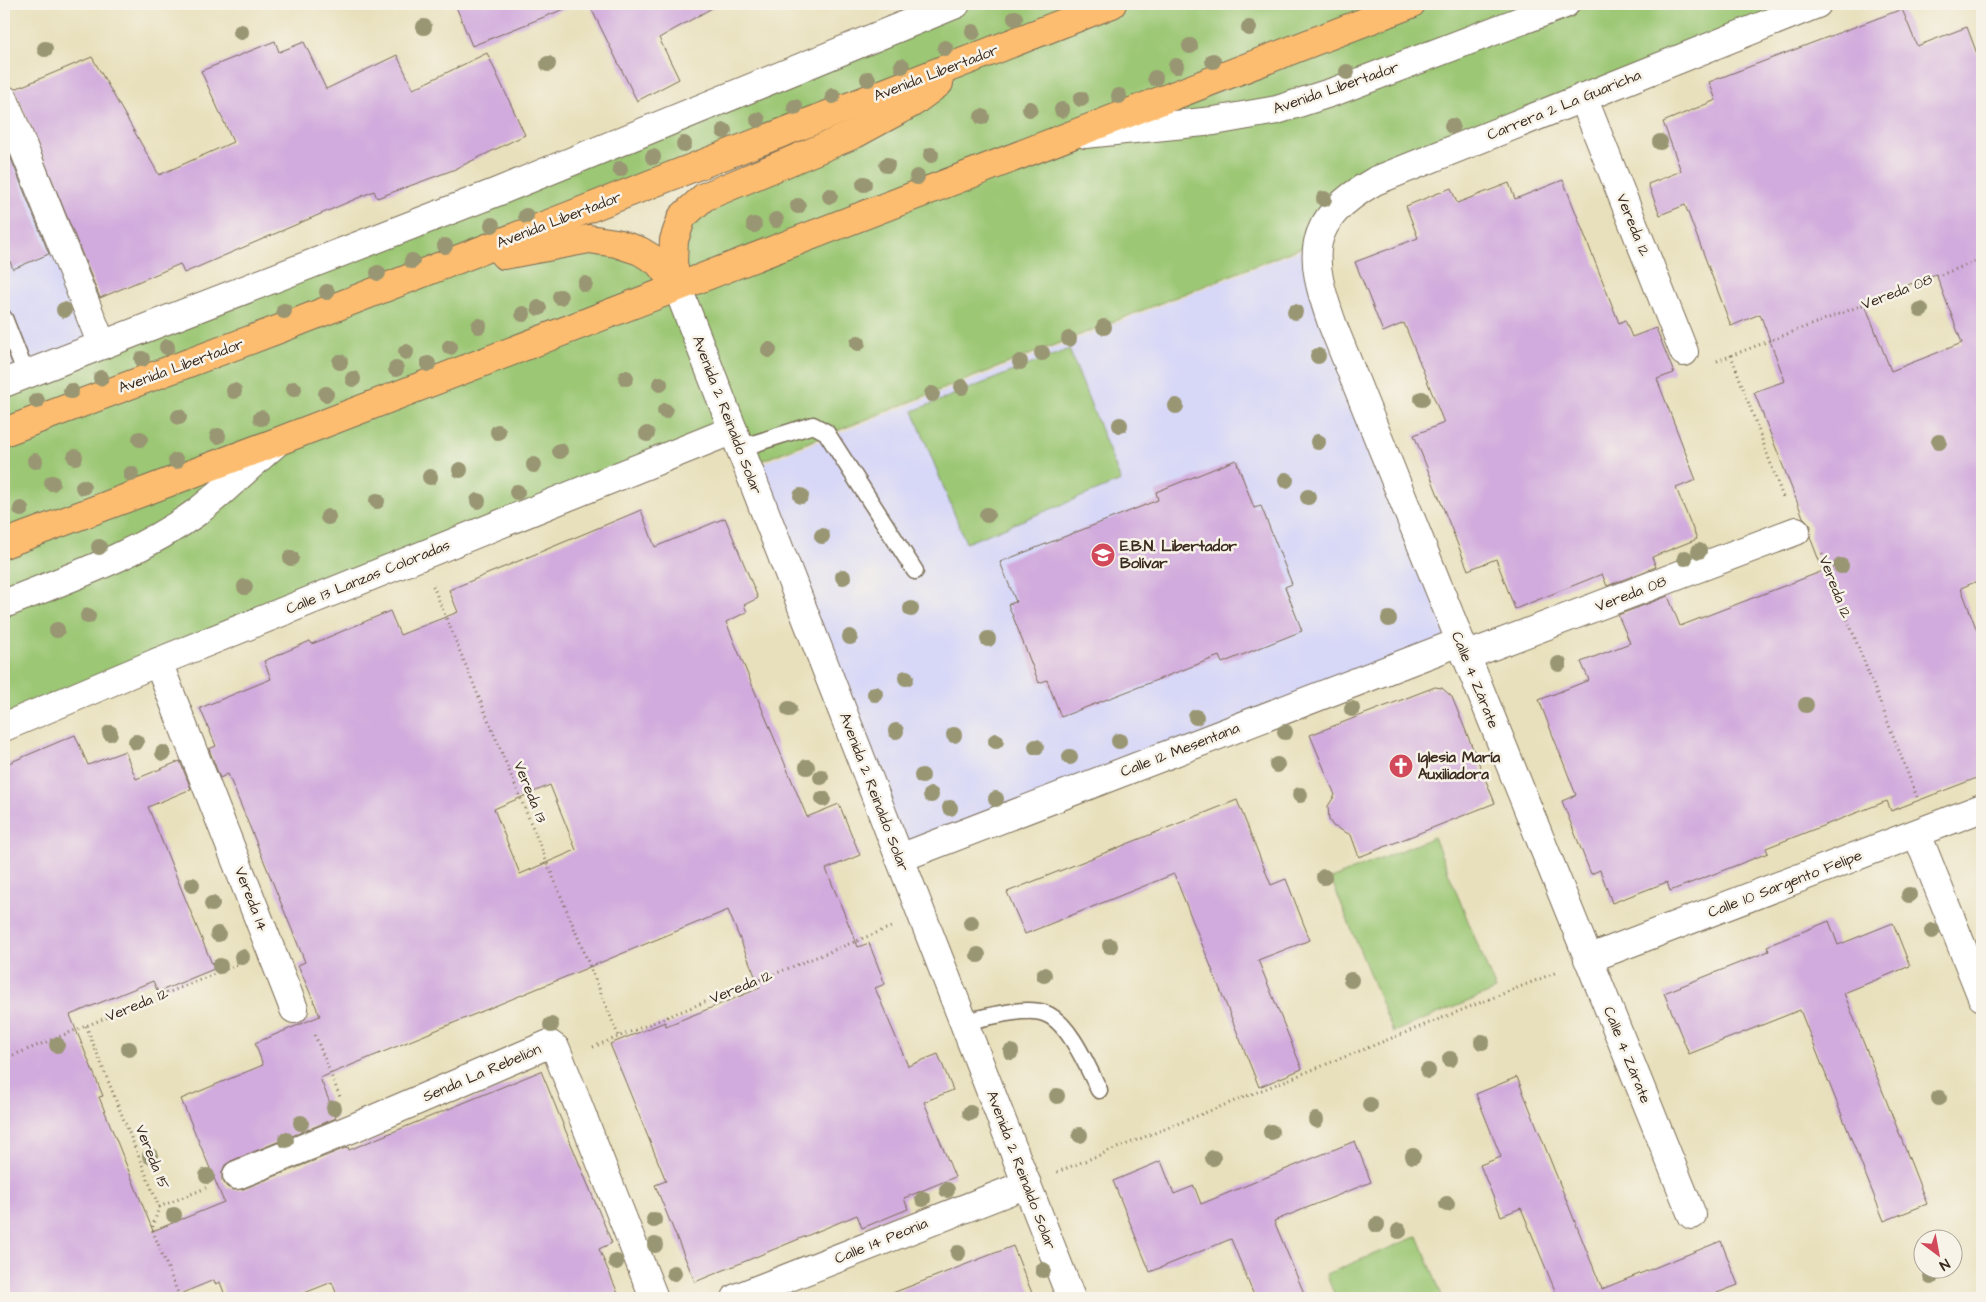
<svg xmlns="http://www.w3.org/2000/svg" width="1986" height="1302" font-family="'Architects Daughter',sans-serif">
<style>
.built{fill:#d7d7f8}
.green{fill:#9cc775;stroke:#6c784a;fill-rule:evenodd}
.building{fill:#d1abdd;fill-rule:evenodd}
.lines{fill:none;stroke-linecap:round;stroke-linejoin:round}
.lane-casing{stroke:#786a55;stroke-width:19}
.street-casing{stroke:#786a55;stroke-width:30}
.primary-casing{stroke:#786a55;stroke-width:30}
.path{stroke:#786a55;stroke-width:3;stroke-dasharray:1 4;stroke-linecap:butt}
.lane{stroke:#fff;stroke-width:16}
.street{stroke:#fff;stroke-width:28}
.primary{stroke:#fcbd6f;stroke-width:28}
.tree{fill:#999673}
.labels{text-anchor:middle;dominant-baseline:central;stroke-width:5;stroke-linejoin:round;paint-order:stroke}
.street-label{font-size:15px;fill:#3b2a1e;stroke:#f7f3e8}
.poi-label{font-size:15px;font-weight:bold;fill:#3b2a1e;stroke:#f7f3e8;text-anchor:start}
</style>
<rect width="100%" height="100%" fill="#f7f3e8"/>
<filter id="ink" filterUnits="userSpaceOnUse"><feTurbulence type="fractalNoise" baseFrequency=".02" numOctaves="2"/><feDisplacementMap in="SourceGraphic" scale="10" xChannelSelector="R" yChannelSelector="G"/><feConvolveMatrix kernelMatrix="1 2 1 2 8 2 1 2 1" color-interpolation-filters="sRGB"/></filter>
<filter id="wash" filterUnits="userSpaceOnUse"><feTurbulence type="fractalNoise" baseFrequency=".0096" numOctaves="4" result="noise"/><feDisplacementMap in="SourceGraphic" scale="20" xChannelSelector="R" yChannelSelector="G"/><feGaussianBlur stdDeviation="1.12" result="paint"/><feColorMatrix in="noise" values="0 0 0 0 0 0 0 0 0 0 0 0 0 0 0 0 0 1.4 0 .05"/><feComposite in="paint" operator="in"/></filter>
<g filter="url(#wash)">
<rect width="100%" height="100%" fill="#e8e0bc"/>
<g class="built">
<polygon points="4,99 102,345 4,383"/>
<polygon points="1316,244 1460,642 900,858 748,469"/>
</g>
<g class="green">
<path d="M956,4h609l-229,87 -270,45 -787,305 -82,70 -193,93v-221zM970,60l-288,157 -24,45 -113,-15 -117,24z"/>
<polygon points="1571,4 1814,4 1403,168 1315,242 748,466 680,288 1067,138 1215,123"/>
<polygon points="676,289 731,429 4,725 4,607 96,570 279,443"/>
<polygon points="1069,349 1121,481 966,543 913,411"/>
<polygon points="1434,837 1496,990 1393,1032 1331,879"/>
<polygon points="1418,1236 1443,1298 1336,1298 1326,1274"/>
</g>
<g id="blocks">
<g class="building">
<polygon points="455,4 574,4 574,5 472,46"/>
<polygon points="589,4 719,4 659,38 679,79 637,101"/>
<path d="M1902,9l15,37 50,-19 15,40v512l-21,9 21,56v132l-91,35 -4,-10 -121,47 2,5 -98,38 -3,-9 -55,21 -12,-33 -9,4 -29,-73 14,-6 -37,-95 50,-20 -8,-18 49,-19 -12,-28 50,-19 12,30 143,-55 -13,-34 1,-11 -8,-9 -49,-125 31,-11 -25,-67 -29,12 -46,-121 -25,10 -12,-31 33,-13 -18,-49 53,-22 -7,-18zM1936,274l26,69 -71,28 -27,-69z"/>
<polygon points="275,41 279,52 304,42 326,89 397,55 413,89 487,53 525,135 453,170 377,198 374,191 184,273 180,264 100,298 15,89 92,57 159,175 233,142 201,71"/>
<polygon points="4,141 49,254 13,269 4,246"/>
<polygon points="1563,180 1619,323 1625,320 1632,337 1656,328 1674,373 1657,379 1696,480 1676,488 1697,539 1652,557 1656,567 1607,586 1602,574 1515,609 1496,559 1468,570 1414,435 1444,423 1404,323 1383,332 1355,262 1418,238 1406,206 1451,188 1457,203 1509,183 1515,199"/>
<polygon points="1236,460 1254,508 1261,506 1292,584 1285,587 1302,631 1222,663 1219,656 1061,717 1047,680 1039,683 1008,604 1016,602 1000,562 1158,500 1156,492"/>
<path d="M641,510l14,37 70,-29 33,80 -14,7 3,7 -21,10 81,195 32,-13 21,51 -34,14 32,78 11,-4 16,41 -10,4 33,78 30,-12 15,36 -29,12 31,75 -51,21 4,11 -46,19 -5,-13 -162,67 -40,-97 11,-4 -56,-137 55,-22 1,4 94,-38 -32,-78 -408,168 16,40 -105,43 -6,4 -3,7v8l5,7 7,3 9,-1 105,-42 1,3 192,-79 71,172 -13,6 21,49h-282l-6,-16 -40,16h-66l-6,-16 -5,2 -1,-4 -44,18h-166v-533l71,-30 13,30 37,-14 11,28 44,-18 11,28 -43,18 66,162 -56,23 -5,-11 -83,34 33,81 -4,1 54,134 71,-29 -43,-103 82,-34 -8,-22 65,-27 -22,-51 7,-3 -37,-91 -40,-97 -8,4 -11,-29 7,-3 -16,-38 71,-29 -7,-18 46,-20 2,3 78,-33 10,24 58,-23 -9,-22zM550,785l26,65 -56,24 -26,-65z"/>
<polygon points="1435,687 1442,688 1452,697 1495,803 1359,857 1351,835 1333,826 1329,820 1328,806 1335,795 1310,735"/>
<polygon points="1237,800 1271,885 1286,879 1310,940 1258,960 1302,1069 1259,1087 1174,874 1025,934 1007,892"/>
<polygon points="1829,921 1838,945 1893,923 1910,966 1844,993 1927,1204 1884,1221 1800,1010 1689,1054 1664,993 1769,951 1767,946"/>
<polygon points="1517,1077 1602,1289 1721,1241 1738,1285 1704,1298 1558,1298 1521,1208 1501,1216 1480,1165 1501,1157 1476,1094"/>
<polygon points="1355,1141 1371,1182 1274,1221 1306,1298 1255,1298 1231,1239 1150,1272 1113,1181 1161,1161 1174,1194 1194,1186 1201,1204"/>
<polygon points="1013,1246 1034,1298 886,1298 885,1296"/>
</g>
</g>
</g>
<g filter="url(#ink)">
<use href="#blocks" fill-opacity="0" stroke="#786a55" stroke-width="1"/>
<g class="lines">
<defs>
<g id="lane">
<polyline points="4,318 26,374"/>
<polyline points="740,448 813,425 826,432 915,571"/>
<path d="M964,1022c19,-4 61,-16 80,-9 25,8 44,55 55,77"/>
</g>
<g id="street">
<polyline points="1583,97 1684,352"/>
<polyline points="4,99 102,345"/>
<polyline points="1085,134 1214,121 1277,110 1336,91 1565,4"/>
<polyline points="677,286 1071,1298"/>
<polyline points="4,383 497,192 956,4"/>
<path d="M4,604c65,-26 135,-50 193,-92 27,-21 52,-46 78,-68"/>
<polyline points="1466,656 1796,531"/>
<polyline points="158,662 294,1009"/>
<polyline points="4,727 158,662 733,430"/>
<polyline points="1917,834 1982,997"/>
<polyline points="900,858 1460,642"/>
<polyline points="1588,959 1982,808"/>
<polyline points="237,1175 353,1128 549,1044 556,1049 654,1298"/>
<path d="M1692,1215l-359,-889c-25,-71 -29,-104 42,-145l442,-177"/>
<polyline points="736,1298 1027,1184"/>
</g>
<g id="primary">
<polyline points="504,255 589,239 616,243 640,251 658,262 677,286"/>
<polyline points="677,286 673,262 674,240 682,217 704,197 855,134 912,103 939,83"/>
<polyline points="4,432 282,328 1112,4"/>
<polyline points="4,544 279,441 1411,4"/>
</g>
</defs>
<use href="#lane" class="lane-casing"/>
<use href="#street" class="street-casing"/>
<use href="#primary" class="primary-casing"/>
<g class="path">
<polyline points="1731,355 1784,500"/>
<polyline points="1717,361 1982,259"/>
<polyline points="1822,554 1917,797"/>
<polyline points="433,586 619,1037"/>
<polyline points="86,1026 159,1207 152,1229 180,1298"/>
<polyline points="315,1035 340,1097"/>
<polyline points="593,1047 891,927"/>
<polyline points="4,1059 239,964"/>
<polyline points="1057,1172 1557,972"/>
<polyline points="159,1207 206,1188"/>
</g>
<use href="#lane" class="lane"/>
<use href="#street" class="street"/>
<use href="#primary" class="primary"/>
</g>
<g class="tree">
<circle cx="1015" cy="18" r="8"/>
<circle cx="424" cy="27" r="8"/>
<circle cx="1249" cy="28" r="8"/>
<circle cx="241" cy="32" r="8"/>
<circle cx="973" cy="32" r="8"/>
<circle cx="1190" cy="46" r="8"/>
<circle cx="945" cy="48" r="8"/>
<circle cx="45" cy="49" r="8"/>
<circle cx="1213" cy="61" r="8"/>
<circle cx="548" cy="64" r="8"/>
<circle cx="902" cy="66" r="8"/>
<circle cx="1176" cy="66" r="8"/>
<circle cx="1347" cy="72" r="8"/>
<circle cx="1155" cy="78" r="8"/>
<circle cx="868" cy="79" r="8"/>
<circle cx="833" cy="96" r="8"/>
<circle cx="1119" cy="96" r="8"/>
<circle cx="1081" cy="99" r="8"/>
<circle cx="795" cy="107" r="8"/>
<circle cx="1030" cy="109" r="8"/>
<circle cx="1062" cy="110" r="8"/>
<circle cx="982" cy="117" r="8"/>
<circle cx="758" cy="120" r="8"/>
<circle cx="1452" cy="126" r="8"/>
<circle cx="724" cy="131" r="8"/>
<circle cx="1660" cy="142" r="8"/>
<circle cx="684" cy="144" r="8"/>
<circle cx="931" cy="155" r="8"/>
<circle cx="653" cy="157" r="8"/>
<circle cx="887" cy="165" r="8"/>
<circle cx="620" cy="169" r="8"/>
<circle cx="917" cy="177" r="8"/>
<circle cx="864" cy="184" r="8"/>
<circle cx="830" cy="196" r="8"/>
<circle cx="1324" cy="199" r="8"/>
<circle cx="798" cy="206" r="8"/>
<circle cx="526" cy="216" r="8"/>
<circle cx="776" cy="220" r="8"/>
<circle cx="492" cy="225" r="8"/>
<circle cx="754" cy="225" r="8"/>
<circle cx="445" cy="246" r="8"/>
<circle cx="412" cy="261" r="8"/>
<circle cx="378" cy="273" r="8"/>
<circle cx="585" cy="284" r="8"/>
<circle cx="327" cy="292" r="8"/>
<circle cx="560" cy="297" r="8"/>
<circle cx="539" cy="308" r="8"/>
<circle cx="64" cy="310" r="8"/>
<circle cx="1921" cy="310" r="8"/>
<circle cx="284" cy="311" r="8"/>
<circle cx="1295" cy="312" r="8"/>
<circle cx="523" cy="314" r="8"/>
<circle cx="479" cy="326" r="8"/>
<circle cx="1104" cy="327" r="8"/>
<circle cx="1069" cy="339" r="8"/>
<circle cx="858" cy="343" r="8"/>
<circle cx="167" cy="347" r="8"/>
<circle cx="450" cy="347" r="8"/>
<circle cx="769" cy="350" r="8"/>
<circle cx="406" cy="352" r="8"/>
<circle cx="1042" cy="353" r="8"/>
<circle cx="1318" cy="356" r="8"/>
<circle cx="142" cy="359" r="8"/>
<circle cx="340" cy="362" r="8"/>
<circle cx="1020" cy="362" r="8"/>
<circle cx="428" cy="364" r="8"/>
<circle cx="396" cy="369" r="8"/>
<circle cx="101" cy="378" r="8"/>
<circle cx="626" cy="378" r="8"/>
<circle cx="353" cy="379" r="8"/>
<circle cx="660" cy="384" r="8"/>
<circle cx="962" cy="387" r="8"/>
<circle cx="294" cy="389" r="8"/>
<circle cx="71" cy="391" r="8"/>
<circle cx="234" cy="391" r="8"/>
<circle cx="326" cy="394" r="8"/>
<circle cx="932" cy="394" r="8"/>
<circle cx="1422" cy="399" r="8"/>
<circle cx="37" cy="401" r="8"/>
<circle cx="1176" cy="406" r="8"/>
<circle cx="665" cy="411" r="8"/>
<circle cx="179" cy="417" r="8"/>
<circle cx="261" cy="418" r="8"/>
<circle cx="1120" cy="425" r="8"/>
<circle cx="498" cy="432" r="8"/>
<circle cx="647" cy="434" r="8"/>
<circle cx="218" cy="436" r="8"/>
<circle cx="140" cy="439" r="8"/>
<circle cx="1318" cy="442" r="8"/>
<circle cx="1939" cy="442" r="8"/>
<circle cx="560" cy="451" r="8"/>
<circle cx="75" cy="457" r="8"/>
<circle cx="35" cy="461" r="8"/>
<circle cx="176" cy="461" r="8"/>
<circle cx="534" cy="465" r="8"/>
<circle cx="460" cy="470" r="8"/>
<circle cx="131" cy="474" r="8"/>
<circle cx="430" cy="477" r="8"/>
<circle cx="1286" cy="480" r="8"/>
<circle cx="52" cy="483" r="8"/>
<circle cx="83" cy="487" r="8"/>
<circle cx="517" cy="492" r="8"/>
<circle cx="801" cy="496" r="8"/>
<circle cx="1308" cy="497" r="8"/>
<circle cx="377" cy="501" r="8"/>
<circle cx="478" cy="501" r="8"/>
<circle cx="21" cy="509" r="8"/>
<circle cx="987" cy="515" r="8"/>
<circle cx="328" cy="517" r="8"/>
<circle cx="822" cy="536" r="8"/>
<circle cx="99" cy="547" r="8"/>
<circle cx="1699" cy="551" r="8"/>
<circle cx="291" cy="558" r="8"/>
<circle cx="1685" cy="558" r="8"/>
<circle cx="1841" cy="566" r="8"/>
<circle cx="843" cy="577" r="8"/>
<circle cx="245" cy="587" r="8"/>
<circle cx="911" cy="609" r="8"/>
<circle cx="88" cy="616" r="8"/>
<circle cx="1389" cy="619" r="8"/>
<circle cx="57" cy="630" r="8"/>
<circle cx="850" cy="637" r="8"/>
<circle cx="988" cy="639" r="8"/>
<circle cx="1559" cy="664" r="8"/>
<circle cx="906" cy="678" r="8"/>
<circle cx="875" cy="694" r="8"/>
<circle cx="1806" cy="705" r="8"/>
<circle cx="789" cy="709" r="8"/>
<circle cx="1352" cy="709" r="8"/>
<circle cx="1196" cy="717" r="8"/>
<circle cx="896" cy="731" r="8"/>
<circle cx="1285" cy="732" r="8"/>
<circle cx="110" cy="733" r="8"/>
<circle cx="954" cy="735" r="8"/>
<circle cx="996" cy="741" r="8"/>
<circle cx="1119" cy="741" r="8"/>
<circle cx="136" cy="742" r="8"/>
<circle cx="1036" cy="747" r="8"/>
<circle cx="163" cy="753" r="8"/>
<circle cx="1070" cy="757" r="8"/>
<circle cx="1277" cy="765" r="8"/>
<circle cx="807" cy="767" r="8"/>
<circle cx="922" cy="776" r="8"/>
<circle cx="821" cy="777" r="8"/>
<circle cx="931" cy="795" r="8"/>
<circle cx="1300" cy="795" r="8"/>
<circle cx="823" cy="799" r="8"/>
<circle cx="996" cy="799" r="8"/>
<circle cx="950" cy="808" r="8"/>
<circle cx="1324" cy="877" r="8"/>
<circle cx="192" cy="885" r="8"/>
<circle cx="1909" cy="895" r="8"/>
<circle cx="212" cy="904" r="8"/>
<circle cx="971" cy="923" r="8"/>
<circle cx="1932" cy="931" r="8"/>
<circle cx="218" cy="934" r="8"/>
<circle cx="1110" cy="946" r="8"/>
<circle cx="978" cy="955" r="8"/>
<circle cx="242" cy="957" r="8"/>
<circle cx="220" cy="966" r="8"/>
<circle cx="1044" cy="975" r="8"/>
<circle cx="1351" cy="980" r="8"/>
<circle cx="551" cy="1025" r="8"/>
<circle cx="1482" cy="1042" r="8"/>
<circle cx="57" cy="1045" r="8"/>
<circle cx="129" cy="1049" r="8"/>
<circle cx="1011" cy="1052" r="8"/>
<circle cx="1450" cy="1059" r="8"/>
<circle cx="1428" cy="1071" r="8"/>
<circle cx="1057" cy="1096" r="8"/>
<circle cx="1939" cy="1098" r="8"/>
<circle cx="1370" cy="1105" r="8"/>
<circle cx="334" cy="1108" r="8"/>
<circle cx="970" cy="1113" r="8"/>
<circle cx="1316" cy="1120" r="8"/>
<circle cx="301" cy="1123" r="8"/>
<circle cx="1271" cy="1132" r="8"/>
<circle cx="1080" cy="1135" r="8"/>
<circle cx="286" cy="1140" r="8"/>
<circle cx="150" cy="1156" r="8"/>
<circle cx="1413" cy="1156" r="8"/>
<circle cx="1213" cy="1158" r="8"/>
<circle cx="207" cy="1176" r="8"/>
<circle cx="947" cy="1190" r="8"/>
<circle cx="923" cy="1199" r="8"/>
<circle cx="1447" cy="1204" r="8"/>
<circle cx="174" cy="1215" r="8"/>
<circle cx="654" cy="1220" r="8"/>
<circle cx="1377" cy="1225" r="8"/>
<circle cx="1399" cy="1231" r="8"/>
<circle cx="655" cy="1245" r="8"/>
<circle cx="958" cy="1253" r="8"/>
<circle cx="616" cy="1262" r="8"/>
<circle cx="1043" cy="1270" r="8"/>
<circle cx="674" cy="1273" r="8"/>
<circle cx="1931" cy="1277" r="8"/>
</g>
</g>
<defs>
<symbol id="school-disc" viewBox="-11 -11 22 22"><circle r="9.5" fill="#d1495b" stroke="#f7f3e8"/><path d="M0-5L7-2L0 1L-7-2ZM-4 1L0 2.5L4 1V4Q0 6-4 4Z" fill="#fff"/></symbol>
<symbol id="church-disc" viewBox="-11 -11 22 22"><circle r="9.5" fill="#d1495b" stroke="#f7f3e8"/><path d="M-1.2-6h2.4v3.5h3.3v2.4h-3.3V6h-2.4V-.1h-3.3v-2.4h3.3Z" fill="#fff"/></symbol>
</defs>
<g fill-rule="evenodd">
<use href="#school-disc" x="1089" y="541" width="28" height="28"/>
<use href="#church-disc" x="1387" y="752" width="28" height="28"/>
</g>
<g class="labels">
<g class="street-label">
<text transform="translate(936 73) rotate(-21)">Avenida Libertador</text>
<text transform="translate(1336 88) rotate(-19)">Avenida Libertador</text>
<text transform="translate(1564 105) rotate(-22)">Carrera 2 La Guaricha</text>
<text transform="translate(559 220) rotate(-21)">Avenida Libertador</text>
<text transform="translate(1633 225) rotate(68)">Vereda 12</text>
<text transform="translate(1897 292) rotate(-21)">Vereda 08</text>
<text transform="translate(181 366) rotate(-20)">Avenida Libertador</text>
<text transform="translate(727 415) rotate(69)">Avenida 2 Reinaldo Solar</text>
<text transform="translate(368 577) rotate(-22)">Calle 13 Lanzas Coloradas</text>
<text transform="translate(1835 587) rotate(69)">Vereda 12</text>
<text transform="translate(1631 594) rotate(-21)">Vereda 08</text>
<text transform="translate(1475 680) rotate(68)">Calle 4 Zárate</text>
<text transform="translate(1180 750) rotate(-21)">Calle 12 Mesentana</text>
<text transform="translate(530 792) rotate(68)">Vereda 13</text>
<text transform="translate(874 792) rotate(69)">Avenida 2 Reinaldo Solar</text>
<text transform="translate(1785 884) rotate(-21)">Calle 10 Sargento Felipe</text>
<text transform="translate(251 899) rotate(69)">Vereda 14</text>
<text transform="translate(741 987) rotate(-22)">Vereda 12</text>
<text transform="translate(137 1005) rotate(-22)">Vereda 12</text>
<text transform="translate(1627 1055) rotate(68)">Calle 4 Zárate</text>
<text transform="translate(482 1073) rotate(-23)">Senda La Rebelión</text>
<text transform="translate(152 1157) rotate(68)">Vereda 15</text>
<text transform="translate(1021 1170) rotate(69)">Avenida 2 Reinaldo Solar</text>
<text transform="translate(881 1241) rotate(-22)">Calle 14 Peonia</text>
</g>
<g class="poi-label">
<text x="1120" y="546">E.B.N. Libertador<tspan x="1120" dy="17">Bolívar</tspan></text>
<text x="1418" y="757">Iglesia María<tspan x="1418" dy="17">Auxiliadora</tspan></text>
</g>
</g>
<rect width="1986" height="1302" fill="none" stroke="#f7f3e8" stroke-width="20"/>
<g transform="translate(1938 1254) rotate(148)"><circle r="24" fill="#f7f3e8" stroke="#aca397"/>
<path d="M0-4L9 19L0 12L-9 19Z" fill="#d1495b"/>
<text y="-8" font-size="14" font-weight="bold" text-anchor="middle" fill="#3b2a1e">N</text>
</g>
</svg>
